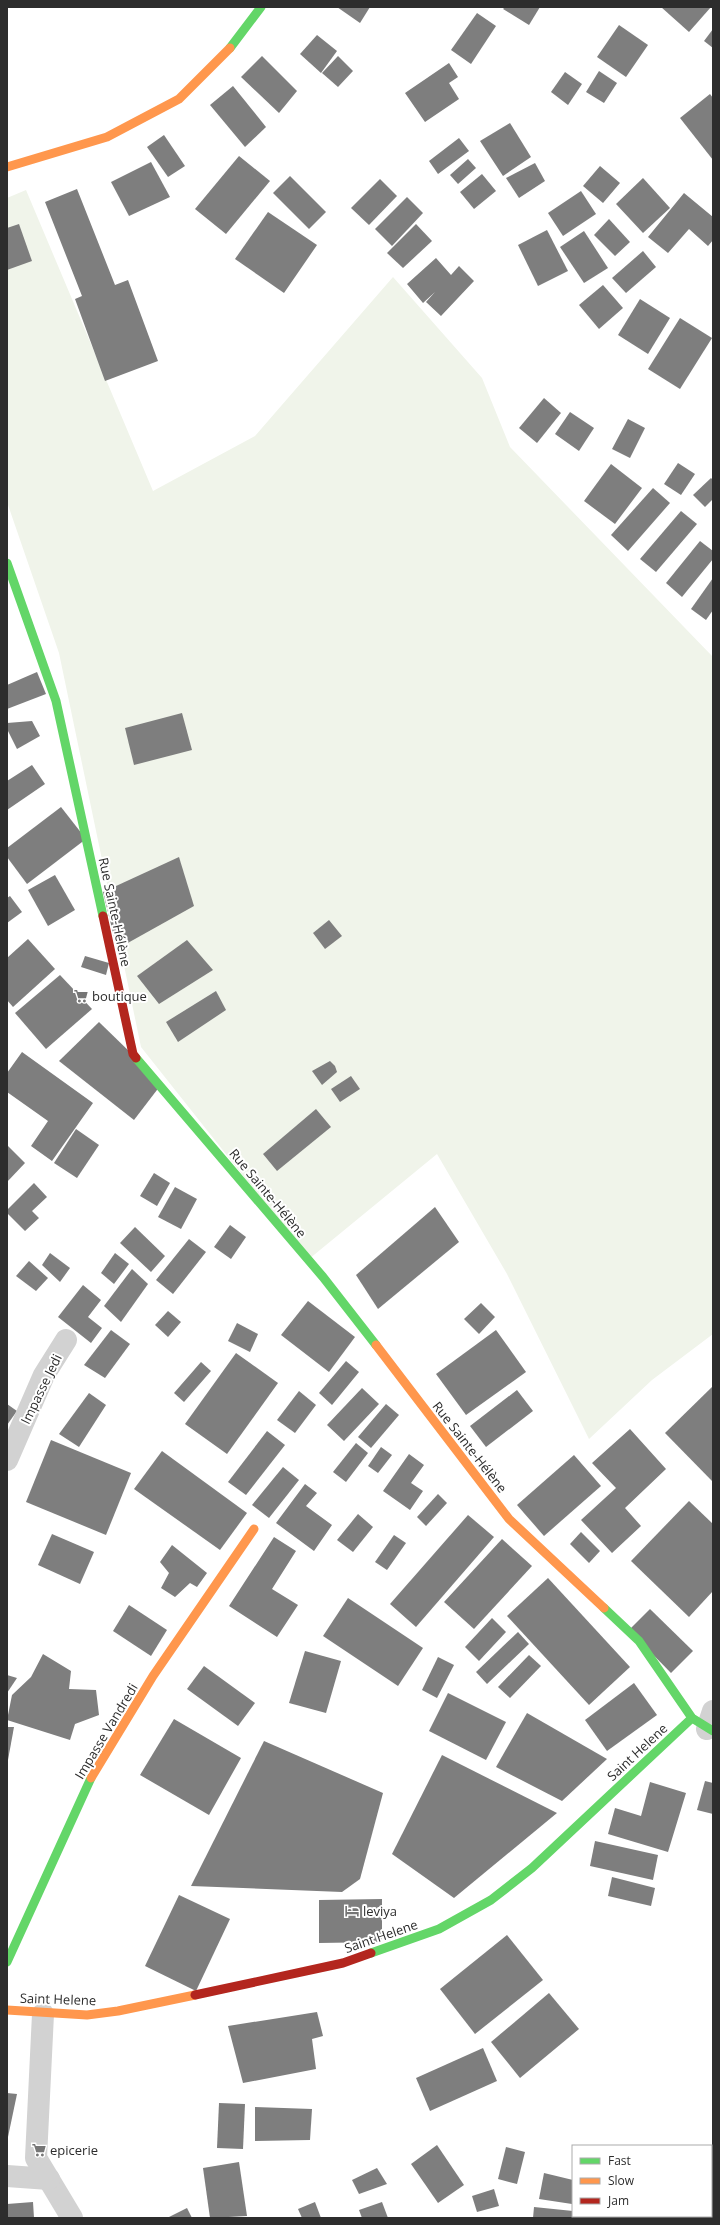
<svg xmlns="http://www.w3.org/2000/svg" width="720" height="2225" font-family="'Open Sans',sans-serif">
<style>
.green{fill:#f0f4ea}
.building{fill:#7e7e7e}
.lines{fill:none;stroke-linecap:round;stroke-linejoin:round}
.street{stroke:#d2d2d2;stroke-width:22}
.fast{stroke:#63d668;stroke-width:9}
.slow{stroke:#ff974d;stroke-width:9}
.jam{stroke:#b3261e;stroke-width:9}
.labels{text-anchor:middle;dominant-baseline:central;stroke-width:4;stroke-linejoin:round;paint-order:stroke}
.street-label{font-size:13px;fill:#2d2d2d;stroke:#fff}
.poi-label{font-size:13px;fill:#2d2d2d;stroke:#fff;text-anchor:start}
</style>
<rect width="100%" height="100%" fill="#fff"/>
<polygon class="green" points="26,190 153,491 255,436 393,277 482,378 510,447 713,657 713,1334 652,1380 589,1439 507,1274 437,1154 309,1259 141,1047 59,653 7,502 7,198"/>
<g class="building">
<polygon points="337,7 370,7 360,23"/>
<polygon points="505,7 540,7 529,25 503,9"/>
<polygon points="661,7 711,7 689,32"/>
<polygon points="477,13 496,26 471,64 451,50"/>
<polygon points="619,25 648,45 626,77 597,57"/>
<polygon points="713,29 713,48 704,41"/>
<polygon points="317,35 337,51 321,73 300,54"/>
<polygon points="262,56 297,91 279,113 241,77"/>
<polygon points="338,56 353,71 338,87 322,73"/>
<polygon points="449,63 458,77 449,83 459,99 425,122 405,93"/>
<polygon points="599,71 617,83 604,103 586,92"/>
<polygon points="565,72 582,84 568,105 551,92"/>
<polygon points="233,86 266,127 245,147 210,105"/>
<polygon points="710,94 713,98 713,160 680,118"/>
<polygon points="510,123 531,157 503,176 480,141"/>
<polygon points="164,135 185,166 168,177 147,147"/>
<polygon points="459,138 469,151 438,174 429,161"/>
<polygon points="239,156 270,181 226,234 195,209"/>
<polygon points="468,159 476,168 458,184 450,175"/>
<polygon points="151,162 170,197 129,216 111,182"/>
<polygon points="535,163 545,181 519,198 506,178"/>
<polygon points="600,166 620,183 603,203 583,186"/>
<polygon points="482,174 496,191 474,209 460,192"/>
<polygon points="290,176 326,212 309,229 273,193"/>
<polygon points="643,178 670,208 643,233 616,204"/>
<polygon points="380,179 397,196 369,225 351,208"/>
<polygon points="77,189 115,285 128,280 158,361 105,381 75,299 82,296 45,202"/>
<polygon points="581,191 596,214 563,236 548,213"/>
<polygon points="684,193 713,217 713,240 708,246 689,229 668,253 648,237"/>
<polygon points="407,197 423,213 392,246 375,229"/>
<polygon points="268,212 317,245 284,293 235,259"/>
<polygon points="609,219 630,242 615,256 594,235"/>
<polygon points="19,224 32,261 7,270 7,228"/>
<polygon points="416,224 432,241 403,268 387,253"/>
<polygon points="547,230 568,271 538,286 518,245"/>
<polygon points="584,231 608,268 584,283 560,247"/>
<polygon points="643,251 656,267 626,293 612,278"/>
<polygon points="436,258 451,275 459,266 474,281 441,316 426,302 435,292 423,303 407,284"/>
<polygon points="603,285 623,308 599,329 579,305"/>
<polygon points="640,299 670,318 648,354 618,335"/>
<polygon points="680,318 712,338 680,389 648,369"/>
<polygon points="544,398 561,413 537,443 519,428"/>
<polygon points="570,412 594,428 579,451 555,434"/>
<polygon points="628,419 645,428 630,458 612,449"/>
<polygon points="678,463 695,474 681,495 664,484"/>
<polygon points="611,464 642,488 615,524 584,501"/>
<polygon points="711,478 713,480 713,499 705,507 693,495"/>
<polygon points="653,488 670,503 628,551 611,535"/>
<polygon points="681,511 697,524 656,572 640,559"/>
<polygon points="700,541 713,551 713,559 682,597 666,583"/>
<polygon points="713,578 713,610 706,620 691,609"/>
<polygon points="37,672 46,694 7,709 7,685"/>
<polygon points="182,713 192,750 134,765 125,728"/>
<polygon points="32,721 40,736 17,749 7,729 7,723"/>
<polygon points="32,765 45,784 7,810 7,781"/>
<polygon points="61,807 86,839 27,884 7,857 7,848"/>
<polygon points="179,857 194,906 117,949 103,892"/>
<polygon points="55,875 75,910 48,926 28,890"/>
<polygon points="10,896 22,912 7,923 7,898"/>
<polygon points="329,920 342,936 325,949 313,933"/>
<polygon points="28,939 55,969 13,1007 7,1000 7,958"/>
<polygon points="187,940 213,970 159,1004 137,976"/>
<polygon points="85,956 109,963 106,975 81,967"/>
<polygon points="60,975 92,1009 46,1049 15,1013"/>
<polygon points="216,991 226,1010 178,1042 166,1022"/>
<polygon points="99,1022 134,1056 160,1086 134,1120 59,1061"/>
<polygon points="22,1052 93,1103 52,1161 31,1146 48,1121 7,1092 7,1073"/>
<polygon points="330,1061 335,1066 337,1072 322,1085 312,1071"/>
<polygon points="351,1076 360,1089 340,1102 331,1089"/>
<polygon points="316,1109 331,1127 277,1171 263,1154"/>
<polygon points="76,1129 99,1145 77,1178 54,1163"/>
<polygon points="7,1145 25,1163 7,1182"/>
<polygon points="154,1173 170,1183 157,1206 140,1196"/>
<polygon points="34,1183 47,1197 32,1211 39,1218 25,1231 7,1213 7,1210"/>
<polygon points="175,1187 197,1199 181,1229 158,1217"/>
<polygon points="435,1207 459,1242 378,1309 356,1275"/>
<polygon points="230,1225 246,1237 231,1259 214,1247"/>
<polygon points="135,1227 165,1256 151,1272 120,1243"/>
<polygon points="189,1239 206,1252 173,1294 156,1280"/>
<polygon points="50,1253 70,1268 60,1282 42,1265"/>
<polygon points="115,1253 129,1264 114,1284 101,1273"/>
<polygon points="29,1261 48,1278 36,1291 16,1276"/>
<polygon points="132,1269 148,1284 121,1322 104,1306"/>
<polygon points="83,1285 101,1300 88,1317 102,1328 91,1343 58,1317"/>
<polygon points="308,1301 355,1337 329,1372 281,1335"/>
<polygon points="481,1303 495,1317 479,1334 464,1319"/>
<polygon points="168,1311 181,1322 168,1337 155,1325"/>
<polygon points="237,1323 258,1334 250,1352 228,1341"/>
<polygon points="111,1330 130,1344 105,1378 84,1365"/>
<polygon points="496,1330 526,1372 466,1415 436,1374"/>
<polygon points="236,1353 278,1383 227,1454 185,1424"/>
<polygon points="346,1361 359,1372 332,1405 319,1393"/>
<polygon points="201,1362 211,1371 184,1402 174,1393"/>
<polygon points="713,1386 713,1482 665,1433"/>
<polygon points="362,1388 379,1404 344,1441 327,1425"/>
<polygon points="517,1390 533,1411 486,1447 470,1426"/>
<polygon points="299,1391 316,1405 295,1433 277,1420"/>
<polygon points="89,1393 106,1405 79,1447 59,1434"/>
<polygon points="7,1404 17,1411 7,1425"/>
<polygon points="386,1404 399,1415 371,1448 358,1437"/>
<polygon points="630,1429 666,1469 625,1508 641,1526 612,1553 581,1520 616,1488 592,1463"/>
<polygon points="267,1431 285,1445 246,1495 228,1482"/>
<polygon points="51,1440 131,1473 106,1535 26,1502"/>
<polygon points="356,1443 368,1453 346,1482 333,1472"/>
<polygon points="381,1447 392,1455 378,1473 368,1466"/>
<polygon points="162,1451 247,1513 220,1550 134,1489"/>
<polygon points="409,1454 424,1465 411,1483 423,1491 410,1510 383,1491"/>
<polygon points="574,1455 601,1486 544,1536 517,1505"/>
<polygon points="283,1467 299,1480 269,1518 252,1505"/>
<polygon points="305,1484 317,1493 306,1506 332,1525 314,1551 276,1523"/>
<polygon points="438,1494 447,1503 426,1526 417,1517"/>
<polygon points="689,1501 713,1524 713,1591 689,1617 631,1561"/>
<polygon points="358,1514 373,1527 353,1552 337,1540"/>
<polygon points="468,1515 494,1537 416,1627 390,1604"/>
<polygon points="581,1532 600,1551 589,1563 570,1544"/>
<polygon points="52,1534 94,1552 80,1584 38,1565"/>
<polygon points="394,1535 406,1543 387,1570 375,1562"/>
<polygon points="274,1537 296,1551 272,1589 298,1605 277,1637 229,1606"/>
<polygon points="502,1539 532,1566 474,1629 444,1602"/>
<polygon points="172,1545 207,1573 197,1587 190,1583 175,1597 161,1588 169,1573 160,1562"/>
<polygon points="548,1578 630,1667 589,1705 507,1616"/>
<polygon points="348,1598 423,1648 398,1686 323,1636"/>
<polygon points="129,1605 167,1630 151,1656 113,1631"/>
<polygon points="650,1609 693,1651 671,1673 629,1630"/>
<polygon points="492,1618 506,1632 479,1661 465,1647"/>
<polygon points="518,1632 529,1644 487,1684 476,1672"/>
<polygon points="305,1651 341,1661 326,1713 289,1703"/>
<polygon points="43,1654 71,1671 69,1689 96,1690 99,1715 75,1724 70,1740 7,1720 12,1695 31,1677"/>
<polygon points="529,1655 541,1666 510,1698 498,1687"/>
<polygon points="438,1657 454,1665 437,1698 422,1690"/>
<polygon points="204,1666 255,1703 238,1726 187,1689"/>
<polygon points="7,1675 17,1678 7,1693"/>
<polygon points="634,1683 657,1715 607,1751 585,1720"/>
<polygon points="448,1693 506,1722 486,1760 429,1731"/>
<polygon points="527,1713 607,1759 562,1801 496,1767"/>
<polygon points="174,1719 241,1758 209,1815 140,1775"/>
<polygon points="7,1727 14,1727 8,1760 7,1760"/>
<polygon points="264,1741 383,1793 360,1879 342,1892 191,1886"/>
<polygon points="442,1755 557,1813 454,1898 392,1854"/>
<polygon points="705,1781 713,1783 713,1814 697,1810"/>
<polygon points="650,1782 686,1793 668,1852 608,1834 615,1808 641,1816"/>
<polygon points="595,1841 658,1855 653,1880 590,1866"/>
<polygon points="612,1877 655,1888 651,1906 608,1896"/>
<polygon points="179,1895 230,1919 196,1991 145,1966"/>
<polygon points="382,1899 382,1942 319,1943 319,1900"/>
<polygon points="507,1935 543,1980 475,2034 440,1989"/>
<polygon points="549,1993 579,2029 520,2078 491,2042"/>
<polygon points="317,2012 323,2036 312,2039 316,2069 243,2083 228,2026"/>
<polygon points="483,2048 497,2081 430,2111 416,2078"/>
<polygon points="7,2093 17,2094 8,2137 7,2137"/>
<polygon points="219,2103 245,2104 243,2149 217,2148"/>
<polygon points="255,2107 312,2109 310,2140 255,2141"/>
<polygon points="437,2145 464,2185 438,2203 411,2164"/>
<polygon points="506,2147 525,2152 517,2184 498,2179"/>
<polygon points="239,2162 247,2216 210,2218 203,2168"/>
<polygon points="377,2168 387,2184 359,2194 352,2180"/>
<polygon points="544,2173 573,2180 572,2204 539,2199"/>
<polygon points="494,2189 499,2206 477,2212 472,2196"/>
<polygon points="33,2202 34,2218 7,2218 7,2204"/>
<polygon points="315,2202 321,2218 302,2218 298,2209"/>
<polygon points="382,2202 388,2218 362,2218 359,2210"/>
<polygon points="534,2207 573,2211 573,2216 584,2216 584,2218 533,2218"/>
<polygon points="187,2208 192,2218 167,2218"/>
</g>
<g class="lines">
<g class="street">
<polyline points="7,1460 44,1375 66,1340"/>
<polyline points="707,1729 713,1711"/>
<polyline points="43,2014 36,2158 72,2218"/>
<polyline points="7,2176 49,2179"/>
</g>
<g class="fast">
<polyline points="230,48 261,7"/>
<polyline points="7,563 56,701 103,916"/>
<polyline points="136,1058 323,1277 376,1345"/>
<polyline points="604,1608 639,1641 692,1718 713,1731"/>
<polyline points="371,1953 439,1929 491,1900 532,1868 692,1718"/>
<polyline points="7,1962 91,1778"/>
</g>
<g class="slow">
<polyline points="7,167 107,137 179,99 230,48"/>
<polyline points="376,1345 509,1519 604,1608"/>
<polyline points="91,1778 153,1676 254,1529"/>
<polyline points="7,2010 87,2015 118,2011 195,1995"/>
</g>
<g class="jam">
<polyline points="103,916 133,1054 136,1058"/>
<polyline points="195,1995 343,1963 371,1953"/>
</g>
</g>
<defs>
<symbol id="supermarket-bare" viewBox="-9 -9 18 18"><path d="M-6-5.5h2.5l.6 2H6L4.5 2H-2.5L-4.4-4H-6ZM-1.5 3.2a1.3 1.3 0 1 0 .1 0ZM3 3.2a1.3 1.3 0 1 0 .1 0Z" fill="#767676" stroke="#fff" stroke-width="2.5" paint-order="stroke"/></symbol>
<symbol id="hotel-bare" viewBox="-9 -9 18 18"><path d="M-6-4.5h1.5V1H6V5H4.5V3h-9V5H-6ZM-4 0a1.8 1.8 0 1 1 3.6 0ZM.5 0V-2.5h3Q6-2.5 6 0Z" fill="#767676" stroke="#fff" stroke-width="2.5" paint-order="stroke"/></symbol>
</defs>
<g fill-rule="evenodd">
<use href="#supermarket-bare" x="71" y="986" width="20" height="20"/>
<use href="#hotel-bare" x="342" y="1901" width="20" height="20"/>
<use href="#supermarket-bare" x="29" y="2140" width="20" height="20"/>
</g>
<g class="labels">
<g class="street-label">
<text transform="translate(115 912) rotate(78)">Rue Sainte-Hélène</text>
<text transform="translate(268 1193) rotate(50)">Rue Sainte-Hélène</text>
<text transform="translate(41 1389) rotate(-64)">Impasse Jedi</text>
<text transform="translate(470 1447) rotate(52)">Rue Sainte-Hélène</text>
<text transform="translate(106 1731) rotate(-59)">Impasse Vandredi</text>
<text transform="translate(637 1752) rotate(-43)">Saint Helene</text>
<text transform="translate(381 1936) rotate(-19)">Saint Helene</text>
<text transform="translate(58 1999) rotate(2)">Saint Helene</text>
</g>
<g class="poi-label">
<text x="92" y="996">boutique</text>
<text x="363" y="1911">leviya</text>
<text x="50" y="2150">epicerie</text>
</g>
</g>
<rect width="720" height="2225" fill="none" stroke="#2d2d2d" stroke-width="16"/>
<rect x="572" y="2145" width="140" height="72" fill="#ffffff" stroke="#ababab"/>
<rect x="580" y="2158" width="20" height="6" fill="#63d668" stroke="#ababab"/>
<text x="608" y="2165" font-size="12" fill="#2d2d2d">Fast</text>
<rect x="580" y="2178" width="20" height="6" fill="#ff974d" stroke="#ababab"/>
<text x="608" y="2185" font-size="12" fill="#2d2d2d">Slow</text>
<rect x="580" y="2198" width="20" height="6" fill="#b3261e" stroke="#ababab"/>
<text x="608" y="2205" font-size="12" fill="#2d2d2d">Jam</text>
</svg>
